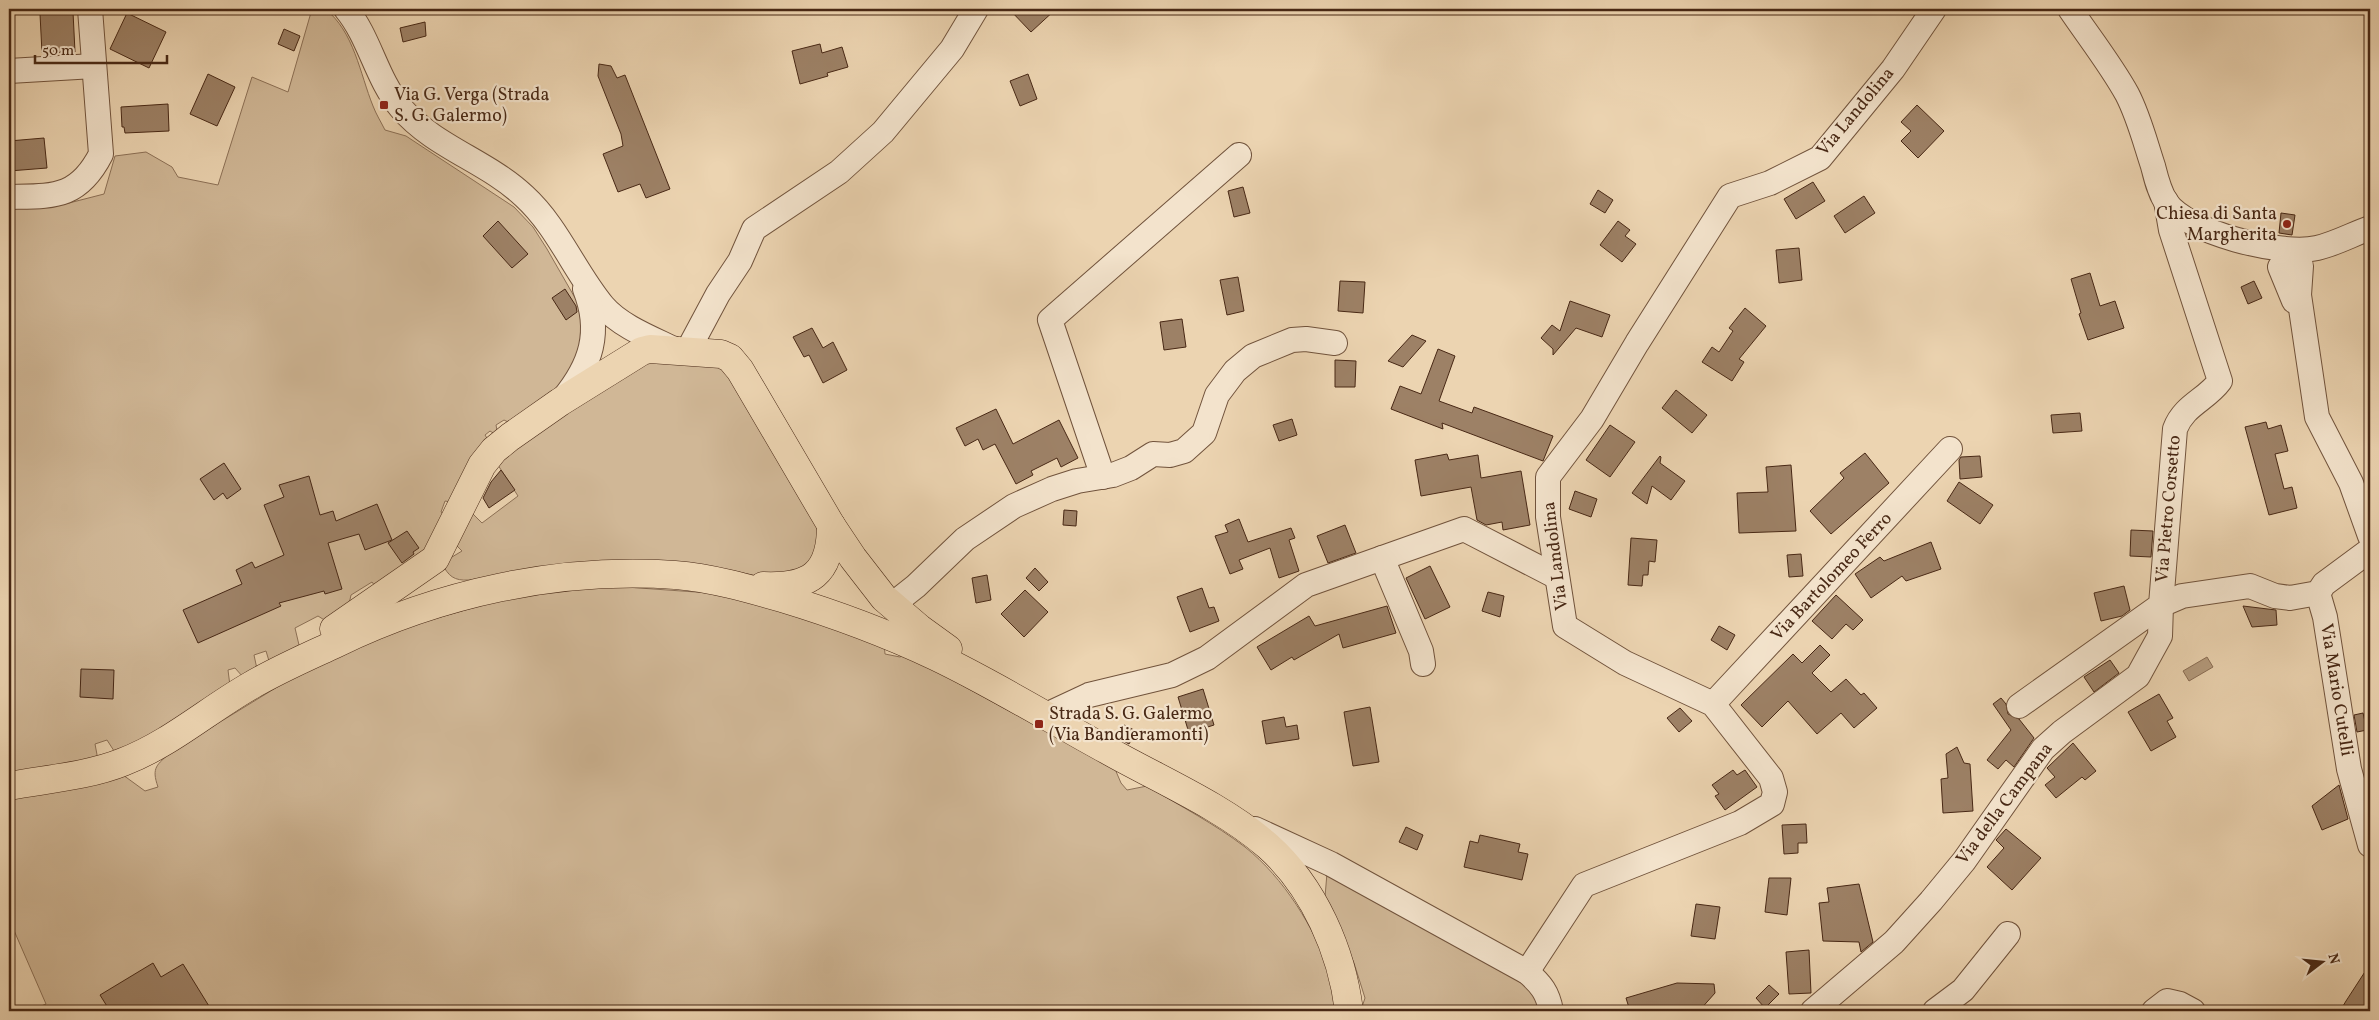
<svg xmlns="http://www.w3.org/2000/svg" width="2379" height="1020" font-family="Vollkorn,serif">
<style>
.green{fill:#d0b796;stroke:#8c7056}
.water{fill:#b49a7c;stroke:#896c53}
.building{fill:#9d8166;stroke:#482815}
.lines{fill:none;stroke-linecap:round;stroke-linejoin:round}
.minor-casing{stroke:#71533c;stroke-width:26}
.major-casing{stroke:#482815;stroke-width:29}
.minor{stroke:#f3e3cc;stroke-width:24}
.major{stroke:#ecd4b1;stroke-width:28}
.poi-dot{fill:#8f2418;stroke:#f3e3cc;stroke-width:2}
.labels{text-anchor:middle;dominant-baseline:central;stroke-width:4.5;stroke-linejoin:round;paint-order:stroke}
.poi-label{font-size:18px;fill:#482815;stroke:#f3e3cc;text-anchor:start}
.street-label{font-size:18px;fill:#482815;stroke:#f3e3cc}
</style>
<rect width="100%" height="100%" fill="#ecd4b1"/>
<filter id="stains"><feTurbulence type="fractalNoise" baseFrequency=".004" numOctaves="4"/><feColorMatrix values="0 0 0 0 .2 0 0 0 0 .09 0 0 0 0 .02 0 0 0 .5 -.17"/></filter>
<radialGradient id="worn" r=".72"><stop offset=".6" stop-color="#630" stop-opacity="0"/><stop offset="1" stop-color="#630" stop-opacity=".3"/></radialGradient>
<g class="green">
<path d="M312,9h13c29,22 35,65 48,97 3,8 8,16 12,24l21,6 108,71 19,20 14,22 35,61 4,16 -13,51 -59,48 -10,-5 -8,5 2,11 -8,-5 -5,4 5,8 -39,59 -6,-1 -4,11 5,4 -12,31 -56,43 -6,-8 -21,13 -4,18 -18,10 -11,-7 -23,12 4,17 -30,16 -3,-10 -12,4 3,14 -14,8 -8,-9 -7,2 2,16 -97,62 -17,6 -9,-14 -12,4 3,16 -89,17v-570l60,-4 35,-9 11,-38 31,-4 26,15 6,10 40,8 34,-108 36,15z"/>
<path d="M641,359l83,7 97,159 1,29 -41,27 -52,-11 -167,-6 -93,16c-15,1 -21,-4 -27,-17l20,-12 -9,-9 15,-33 14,14 36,-27 -22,-34z"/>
<path d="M611,586l113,8 160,49 1,11 15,3 5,-3 210,115 6,14 6,7 20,-4c33,20 68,38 98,61 39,31 69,80 85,126 4,12 4,26 6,38h-1307l17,-7 -37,-85v-123l114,-21 22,16 13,-4c-7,-20 -1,-22 13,-35l134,-82 79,-37 141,-40z"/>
<polygon points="1327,873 1521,978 1531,988 1543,1011 1354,1011 1361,1010 1365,998 1354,963 1325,897"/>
</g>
<polygon class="water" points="2207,657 2213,667 2189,681 2183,671"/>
<g class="building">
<polygon points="1009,9 1056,9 1031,32"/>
<polygon points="73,12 75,52 42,53 40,14"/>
<polygon points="127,13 166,32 149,68 110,49"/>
<polygon points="425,22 426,36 403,42 400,28"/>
<polygon points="284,29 300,36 294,51 278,44"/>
<polygon points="820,44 822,53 842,47 848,67 827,73 828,76 800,84 792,51"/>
<polygon points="599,64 611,66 617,78 625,75 670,189 646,198 640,184 618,192 603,154 623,146 621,134 598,76"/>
<polygon points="208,74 235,87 217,126 190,114"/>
<polygon points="1028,74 1037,99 1020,106 1010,81"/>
<polygon points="168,104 169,131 125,133 124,127 122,127 121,107"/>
<polygon points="1917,105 1944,131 1918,158 1901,141 1911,131 1901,122"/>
<polygon points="44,138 47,168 9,171 9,141"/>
<polygon points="1813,182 1825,201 1796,219 1784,199"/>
<polygon points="1243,187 1250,213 1234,217 1228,191"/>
<polygon points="1598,190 1613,200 1605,213 1590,204"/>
<polygon points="1864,196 1875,213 1845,233 1834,216"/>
<polygon points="2281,213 2295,215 2292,235 2279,233"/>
<polygon points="498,221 528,254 512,268 483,236"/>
<polygon points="1618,221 1630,230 1625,236 1636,244 1622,262 1600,245"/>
<polygon points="1799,248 1802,280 1779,283 1776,250"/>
<polygon points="2090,273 2100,306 2115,301 2124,328 2088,340 2079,314 2081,313 2071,279"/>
<polygon points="1238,277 1244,311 1227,315 1220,280"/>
<polygon points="1340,281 1365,282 1363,313 1338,311"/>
<polygon points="2254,281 2262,298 2248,304 2241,287"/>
<polygon points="565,289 576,306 577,312 566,320 552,298"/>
<polygon points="1570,301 1610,315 1602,337 1576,328 1553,355 1553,349 1541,338 1552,325 1560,331"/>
<polygon points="1745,308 1766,326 1739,359 1744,362 1732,381 1702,362 1712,347 1719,352 1733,331 1729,328"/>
<polygon points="1182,319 1186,347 1164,350 1160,322"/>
<polygon points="812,328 823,348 833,342 847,370 823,383 809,355 804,357 793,337"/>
<polygon points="1412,335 1426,341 1403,367 1388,361"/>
<polygon points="1438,349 1455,356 1439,401 1472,413 1474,407 1553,436 1543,461 1442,423 1443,429 1391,409 1400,386 1421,394"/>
<polygon points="1335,360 1356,361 1355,387 1335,387"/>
<polygon points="1676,390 1707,415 1692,433 1662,408"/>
<polygon points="996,409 1013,444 1059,420 1078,458 1061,467 1057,458 1031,471 1033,475 1016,484 995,444 983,450 978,439 965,446 956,428"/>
<polygon points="2080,413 2082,431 2053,433 2051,415"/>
<polygon points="1292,419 1297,435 1279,441 1273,425"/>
<polygon points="2266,422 2268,429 2281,425 2288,451 2275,454 2284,489 2292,487 2297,508 2269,515 2245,427"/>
<polygon points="1610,425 1635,442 1610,477 1586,460"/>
<polygon points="1865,453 1889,483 1831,534 1810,511 1844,478 1840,473"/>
<polygon points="1447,454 1449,460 1478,455 1481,478 1521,471 1530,525 1503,530 1502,522 1486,525 1477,520 1471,487 1421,496 1415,460"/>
<polygon points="1660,456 1661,457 1660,463 1685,481 1671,500 1652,486 1647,504 1632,493"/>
<polygon points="1980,456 1982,477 1960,479 1959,460 1961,457"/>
<polygon points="224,463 241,489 227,499 223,493 214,500 200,479"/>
<polygon points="1791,465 1796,531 1739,533 1737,493 1768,492 1766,467"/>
<polygon points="501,470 515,490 489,508 483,498 491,482"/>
<polygon points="309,476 320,515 333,511 336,521 377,504 392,540 365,550 359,534 328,543 342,589 325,594 324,591 279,603 281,606 198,643 183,610 242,584 236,570 252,562 255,568 284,555 264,505 284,497 279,485"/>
<polygon points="1959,482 1993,505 1980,524 1947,501"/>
<polygon points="1575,491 1597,499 1591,517 1569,509"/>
<polygon points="1064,510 1077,511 1076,526 1063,525"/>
<polygon points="1239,519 1248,542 1291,528 1295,538 1289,540 1299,571 1279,578 1270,548 1239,560 1243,569 1230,574 1215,536 1228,532 1225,525"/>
<polygon points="1345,525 1356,553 1328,563 1317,536"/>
<polygon points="2131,530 2153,531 2151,557 2130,556"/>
<polygon points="407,531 419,548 413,552 414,554 402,563 388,543"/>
<polygon points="1631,538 1657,540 1655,562 1649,561 1648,575 1643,575 1642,586 1628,585"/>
<polygon points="1931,542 1941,569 1906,581 1902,576 1871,598 1855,574 1880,557 1884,561"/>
<polygon points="1801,554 1803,576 1789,577 1787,555"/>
<polygon points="1430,566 1450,607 1425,619 1406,578"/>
<polygon points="1035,568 1048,582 1039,591 1026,578"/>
<polygon points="987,575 991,600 976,603 972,578"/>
<polygon points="2124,586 2130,610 2122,616 2101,621 2094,593"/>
<polygon points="1202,588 1209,608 1214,607 1219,621 1190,632 1177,597"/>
<polygon points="1025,590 1048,612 1024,637 1001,614"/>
<polygon points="1488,592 1504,596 1500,617 1482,611"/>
<polygon points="1836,595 1863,620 1853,630 1846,624 1832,639 1812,621"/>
<polygon points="1387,606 1396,633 1343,648 1339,634 1294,660 1292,657 1271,670 1257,647 1309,616 1315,626"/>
<polygon points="2243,606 2276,610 2277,625 2252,627"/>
<polygon points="1719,626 1735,635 1727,650 1711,640"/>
<polygon points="1820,645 1830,655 1812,673 1831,692 1846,679 1861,695 1864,693 1877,708 1854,728 1841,713 1817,734 1788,701 1762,727 1741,705 1793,654 1802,663"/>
<polygon points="2110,660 2119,673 2094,692 2084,677"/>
<polygon points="81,669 114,670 113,699 80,697"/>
<polygon points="1203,689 1214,725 1189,733 1178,697"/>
<polygon points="2159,694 2173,718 2167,721 2176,737 2151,751 2128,712"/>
<polygon points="2001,698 2006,704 2008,714 2019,719 2034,738 2014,767 2006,760 1998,769 1987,760 2011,730 1993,704"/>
<polygon points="1370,707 1379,762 1353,766 1344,712"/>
<polygon points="1680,708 1692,721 1679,732 1667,718"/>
<polygon points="2363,713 2367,730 2357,732 2354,715"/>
<polygon points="1284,717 1286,727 1297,725 1299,739 1266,744 1262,721"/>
<polygon points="1124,725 1136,731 1129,744 1118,738"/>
<polygon points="2073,743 2096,771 2085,780 2082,777 2056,798 2045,785 2055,777 2047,768"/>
<polygon points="1957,747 1964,763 1970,764 1973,811 1943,813 1941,779 1948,778 1946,754"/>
<polygon points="1733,770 1737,775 1745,770 1757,787 1725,810 1715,796 1719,794 1712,785"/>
<polygon points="2339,785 2348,819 2322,830 2312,806"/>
<polygon points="1806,824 1807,843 1798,843 1798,853 1784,854 1782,825"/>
<polygon points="1406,827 1423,835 1417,850 1399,842"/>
<polygon points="2006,829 2041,858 2012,890 1987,867 2004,848 1996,840"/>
<polygon points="1480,835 1520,844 1518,852 1528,854 1522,880 1464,867 1470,841 1478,843"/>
<polygon points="1769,878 1791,878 1787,915 1765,912"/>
<polygon points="1859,884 1873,942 1861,952 1859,942 1823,941 1819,903 1829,902 1827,888"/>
<polygon points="1696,904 1720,907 1715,939 1691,936"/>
<polygon points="1809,950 1811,993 1789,994 1786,952"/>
<polygon points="153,963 161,977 183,964 212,1011 110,1011 100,995"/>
<polygon points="2370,964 2370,1011 2340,1011 2346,1001"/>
<polygon points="1677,983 1714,984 1715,993 1699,1011 1630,1011 1626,998"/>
<polygon points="1769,985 1779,994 1765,1008 1756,998"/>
</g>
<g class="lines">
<defs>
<g id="minor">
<path d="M346,9c24,29 30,69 55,99 33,39 86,53 123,88 34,31 50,75 79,110 17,20 48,32 71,43"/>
<path d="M2070,9c19,28 41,56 57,85 12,23 18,48 26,72 3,12 6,25 13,36 21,31 115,54 151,46 18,-4 36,-14 53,-20"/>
<polyline points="9,71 94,66"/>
<path d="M9,197c44,-1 69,2 92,-43l-11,-145"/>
<polyline points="2301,266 2299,295 2317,417 2351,483 2370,536"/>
<polyline points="2280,267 2294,301"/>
<polyline points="687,352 718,294 740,261 754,229 839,172 883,132 952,49 976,9"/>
<path d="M563,399c28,-34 39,-67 22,-110"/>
<polyline points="1103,477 1050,320 1239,155"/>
<polyline points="1382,558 1421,651 1423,664"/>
<polyline points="2318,593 2325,617 2349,769 2370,845"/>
<polyline points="892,605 916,586 965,539 1014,506 1052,489 1077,481 1113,475 1131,468 1153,454 1170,455 1184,451 1204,433 1217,395 1235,371 1253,356 1292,340 1306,339 1335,343"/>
<polyline points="1713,704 1950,449"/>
<path d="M2019,706l142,-101 14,-176c9,-24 31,-29 45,-48l-49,-151 -5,-29"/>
<polyline points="1044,716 1089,695 1172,675 1207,658 1306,585 1464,529 1557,577"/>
<path d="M1255,829l76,35 196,108c14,12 21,21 24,39"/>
<polyline points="1527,972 1584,885 1740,823 1772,804 1775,792 1771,778 1713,704 1625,663 1565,626 1548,517 1548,477 1592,419 1637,343 1730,196 1770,183 1820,158 1893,69 1934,9"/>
<polyline points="1813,1011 1894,942 1931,901 1964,861 2043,749 2062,732 2138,676 2160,636 2161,605 2182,596 2250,586 2275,596 2290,598 2318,593 2324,584 2370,550"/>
<polyline points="1935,1011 1963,990 2008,934"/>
<polyline points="2154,1011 2167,1001 2180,1004 2193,1011"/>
</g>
<g id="major">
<path d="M763,586c47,2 68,-12 68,-61"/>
<polyline points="334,629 435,559 482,465 494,450 510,437 560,402 642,351 650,349 721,354 730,358 740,370 831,525 853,558 884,598 919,628 948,649"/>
<path d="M9,786c38,-7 79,-10 114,-24 47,-18 85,-52 127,-76 27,-16 57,-29 85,-42 105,-51 223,-77 340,-69 37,3 72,13 107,23 53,16 104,35 153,58 59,28 115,63 172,94 53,30 115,56 161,96 46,41 74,106 81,165"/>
</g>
</defs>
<use href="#minor" class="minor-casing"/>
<use href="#major" class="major-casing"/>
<use href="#minor" class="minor"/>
<use href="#major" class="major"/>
</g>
<g class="poi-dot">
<rect x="379" y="100" width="10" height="10" rx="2.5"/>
<circle cx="2287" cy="224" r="5"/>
<rect x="1034" y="719" width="10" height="10" rx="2.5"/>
</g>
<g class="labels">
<g class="poi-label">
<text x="394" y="95">Via G. Verga (Strada<tspan x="394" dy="21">S. G. Galermo)</tspan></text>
<text x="2277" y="214" text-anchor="end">Chiesa di Santa<tspan x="2277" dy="21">Margherita</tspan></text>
<text x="1049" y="714">Strada S. G. Galermo<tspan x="1049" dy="21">(Via Bandieramonti)</tspan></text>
</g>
<g class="street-label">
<text transform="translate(1856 112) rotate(-50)">Via Landolina</text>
<text transform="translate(2169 509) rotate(-85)">Via Pietro Corsetto</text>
<text transform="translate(1556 556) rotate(-97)">Via Landolina</text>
<text transform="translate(1832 577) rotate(-47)">Via Bartolomeo Ferro</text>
<text transform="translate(2336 690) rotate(81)">Via Mario Cutelli</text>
<text transform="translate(2005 804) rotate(-53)">Via della Campana</text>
</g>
</g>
<rect width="2379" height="1020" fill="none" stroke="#ecd4b1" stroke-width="30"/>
<rect x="10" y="10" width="2359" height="1000" fill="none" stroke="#482815" stroke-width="2.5"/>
<rect x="15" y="15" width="2349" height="990" fill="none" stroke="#482815"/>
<g transform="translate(2322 962) rotate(74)" stroke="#f3e3cc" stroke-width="4" paint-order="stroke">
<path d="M0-4L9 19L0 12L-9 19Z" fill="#482815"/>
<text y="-8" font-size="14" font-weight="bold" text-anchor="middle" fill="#482815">N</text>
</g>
<path d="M35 55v8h132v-8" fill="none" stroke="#482815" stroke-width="2.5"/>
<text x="42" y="55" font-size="15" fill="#482815" stroke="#f3e3cc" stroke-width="4" paint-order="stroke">50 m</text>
<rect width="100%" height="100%" filter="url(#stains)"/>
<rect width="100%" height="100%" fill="url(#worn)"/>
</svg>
